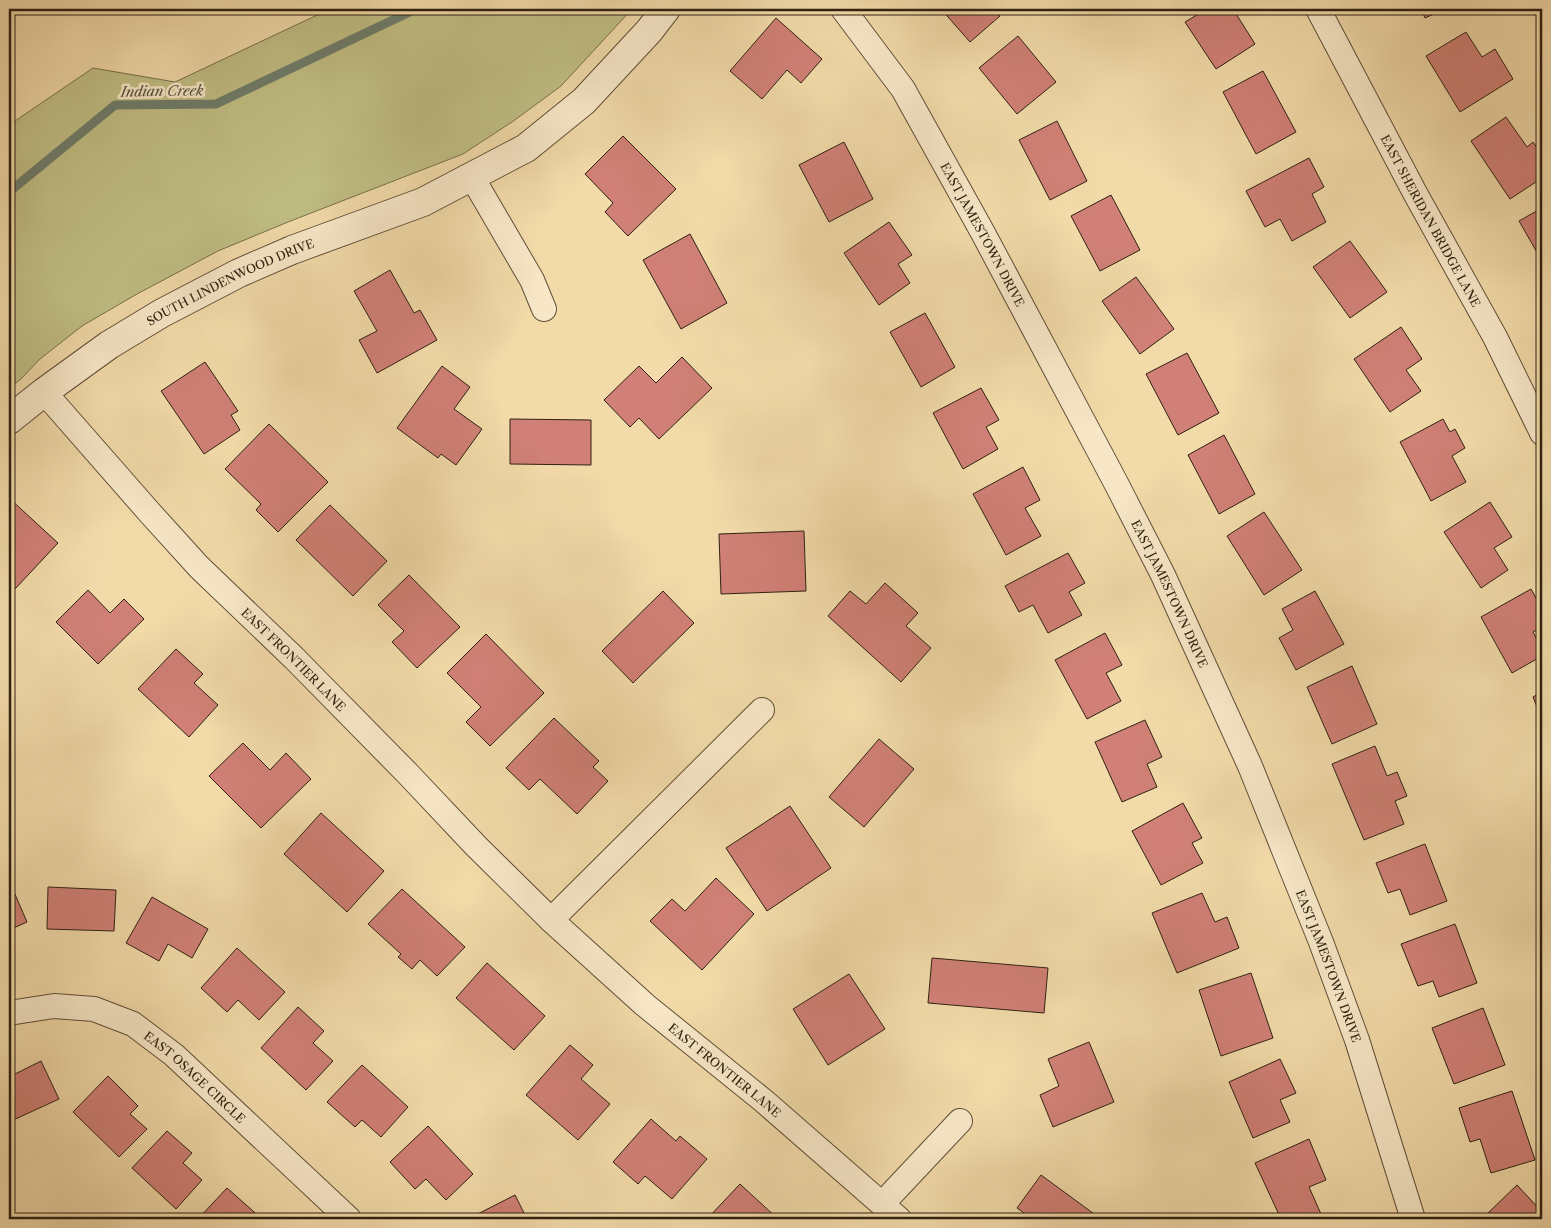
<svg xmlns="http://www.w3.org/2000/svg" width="1551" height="1228" font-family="'Libre Caslon Text',serif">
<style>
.green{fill:#c0be84;stroke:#77704a}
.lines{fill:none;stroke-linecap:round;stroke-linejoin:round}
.stream{stroke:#6f7d6b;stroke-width:9}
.building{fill:#d08076;stroke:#2e2111}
.minor-casing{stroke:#5f4f37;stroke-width:26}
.tertiary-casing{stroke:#5f4f37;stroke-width:30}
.minor{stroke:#f7e7c7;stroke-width:24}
.tertiary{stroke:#f7e7c7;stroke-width:28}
.labels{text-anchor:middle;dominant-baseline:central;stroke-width:5;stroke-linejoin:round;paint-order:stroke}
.street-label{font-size:12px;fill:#2e2111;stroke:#f7e7c7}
.water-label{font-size:14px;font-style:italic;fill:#4f4f3e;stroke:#f7e7c7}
</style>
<rect width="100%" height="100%" fill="#f2daa9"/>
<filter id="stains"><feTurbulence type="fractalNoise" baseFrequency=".004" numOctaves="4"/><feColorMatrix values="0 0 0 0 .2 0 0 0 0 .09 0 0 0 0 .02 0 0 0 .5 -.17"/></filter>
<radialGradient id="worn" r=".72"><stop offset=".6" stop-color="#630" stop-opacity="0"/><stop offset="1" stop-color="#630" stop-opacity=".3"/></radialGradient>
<polygon class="green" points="330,9 632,9 561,86 512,122 463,154 288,222 218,251 137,294 82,326 40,359 20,380 9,388 9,125 93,68 175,82"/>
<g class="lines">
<polyline class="stream" points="9,192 115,105 216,104 416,9"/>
</g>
<g class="building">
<polygon points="941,9 995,9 1000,16 970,42"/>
<polygon points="1207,9 1233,9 1255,44 1216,69 1185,22"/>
<polygon points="1421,9 1445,9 1425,18"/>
<polygon points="776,18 822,59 801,83 787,70 762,99 730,71"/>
<polygon points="1466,32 1482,57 1495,49 1513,79 1460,112 1426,56"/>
<polygon points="1018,36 1056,82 1017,114 979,68"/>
<polygon points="1263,71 1296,132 1256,154 1223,92"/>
<polygon points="1506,117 1527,147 1533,142 1542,156 1542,178 1510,199 1471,141"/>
<polygon points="1057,121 1087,181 1050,200 1019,140"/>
<polygon points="623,136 676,189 628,236 605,212 613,203 585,174"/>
<polygon points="844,142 873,199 829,222 799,165"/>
<polygon points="1309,158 1324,187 1312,194 1326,222 1292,241 1280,219 1265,227 1246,191"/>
<polygon points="1111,195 1140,250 1100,271 1071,216"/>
<polygon points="1542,208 1542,261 1519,221"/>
<polygon points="889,222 912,255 898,264 910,283 879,305 844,253"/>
<polygon points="690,234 727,303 681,329 643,260"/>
<polygon points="1350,241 1387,292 1350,318 1313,267"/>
<polygon points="390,270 414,313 420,310 437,340 377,373 359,340 377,331 354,291"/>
<polygon points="1136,277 1174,329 1140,354 1102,301"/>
<polygon points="925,313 955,367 921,387 890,332"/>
<polygon points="1401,327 1422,359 1406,370 1421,391 1390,412 1354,359"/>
<polygon points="1187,353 1219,413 1178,435 1146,374"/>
<polygon points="682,357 712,388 659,439 639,418 630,427 604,400 639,366 656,383"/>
<polygon points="205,362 238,411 231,415 240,430 204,454 161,391"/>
<polygon points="442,366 470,387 454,409 482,429 456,465 441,454 438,458 397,428"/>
<polygon points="981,388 999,420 986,427 998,449 963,469 933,413"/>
<polygon points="510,419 591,420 591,465 510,464"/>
<polygon points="1443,419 1450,432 1455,429 1465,448 1452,456 1466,482 1431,501 1400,442"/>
<polygon points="269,424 328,482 278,532 256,510 261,504 225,469"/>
<polygon points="1224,435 1255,494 1219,514 1188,455"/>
<polygon points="1023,467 1040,500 1025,508 1041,536 1006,555 973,494"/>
<polygon points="9,498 58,543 15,589 9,583"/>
<polygon points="1490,502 1512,537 1494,548 1508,570 1481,588 1444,532"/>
<polygon points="330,505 387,561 353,596 296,540"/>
<polygon points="1264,512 1302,570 1264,595 1227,536"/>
<polygon points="804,531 806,591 721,594 719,534"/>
<polygon points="1068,553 1085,583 1069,592 1082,615 1048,633 1033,605 1019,612 1005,586"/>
<polygon points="409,575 460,627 417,668 392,642 404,631 378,605"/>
<polygon points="885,583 918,613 906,626 931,648 901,682 828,616 850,591 866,604"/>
<polygon points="1531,589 1542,609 1542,627 1533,632 1542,649 1542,656 1512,673 1481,617"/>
<polygon points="88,590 110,613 124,599 144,619 98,664 56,622"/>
<polygon points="663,591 694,623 633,683 602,651"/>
<polygon points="1315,591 1344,644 1296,670 1279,638 1293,630 1282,609"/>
<polygon points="1105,633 1122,665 1106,673 1121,701 1087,719 1055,660"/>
<polygon points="486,634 544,693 490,746 466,722 481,707 447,673"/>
<polygon points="176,649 203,674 194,683 218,705 189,737 138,689"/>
<polygon points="1352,666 1377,724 1332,744 1307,687"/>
<polygon points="1542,692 1542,719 1533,697"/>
<polygon points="554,718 599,761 593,767 608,781 577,814 540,779 529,790 506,768"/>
<polygon points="1145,720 1162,757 1147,764 1157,787 1122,802 1095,742"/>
<polygon points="879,739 914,769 864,827 829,797"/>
<polygon points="243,743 270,770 286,753 311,779 261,828 209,776"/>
<polygon points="1375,746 1387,776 1397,772 1407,796 1395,801 1404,824 1364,840 1332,764"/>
<polygon points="1183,803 1202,838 1192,843 1203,863 1161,885 1132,831"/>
<polygon points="790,806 831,868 767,911 726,848"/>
<polygon points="321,813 384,871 347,912 284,854"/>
<polygon points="1425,844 1447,901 1410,915 1400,889 1388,893 1376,863"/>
<polygon points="716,878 754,914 702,970 650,921 672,899 685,911"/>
<polygon points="11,885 27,922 9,930 9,886"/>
<polygon points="48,887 116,890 114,931 47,929"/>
<polygon points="402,889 465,947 437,976 420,960 412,969 398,957 401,954 368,924"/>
<polygon points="1202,893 1215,922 1227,917 1239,948 1177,973 1152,913"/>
<polygon points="152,897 208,929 192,958 168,944 159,961 126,943"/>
<polygon points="1455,924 1477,983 1439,997 1433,981 1418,986 1401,944"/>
<polygon points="237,948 285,992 259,1020 238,1000 227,1012 201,988"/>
<polygon points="932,958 1048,968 1044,1013 928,1003"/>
<polygon points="487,963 545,1016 514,1050 456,998"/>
<polygon points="1251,973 1273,1038 1221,1056 1199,990"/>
<polygon points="849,974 885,1029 828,1065 793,1009"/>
<polygon points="298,1007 324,1031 313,1043 333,1061 306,1090 261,1048"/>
<polygon points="1483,1008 1505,1065 1454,1084 1432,1028"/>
<polygon points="1089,1042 1114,1102 1053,1127 1040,1095 1059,1086 1048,1059"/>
<polygon points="570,1045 593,1065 581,1079 610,1104 578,1140 526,1095"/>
<polygon points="1280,1059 1296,1093 1280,1100 1290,1122 1253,1138 1229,1082"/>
<polygon points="41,1061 59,1099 9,1122 9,1077"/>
<polygon points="362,1065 408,1107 381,1137 362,1120 355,1127 327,1102"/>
<polygon points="108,1076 138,1106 130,1114 147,1129 119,1157 73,1112"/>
<polygon points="1512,1091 1535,1160 1491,1173 1480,1139 1470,1142 1459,1108"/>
<polygon points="651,1119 676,1141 680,1136 707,1159 672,1199 645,1176 638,1184 613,1162"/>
<polygon points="428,1126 473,1174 446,1200 426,1179 415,1189 390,1162"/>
<polygon points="167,1131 192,1153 183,1163 202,1180 176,1209 132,1168"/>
<polygon points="1309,1139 1326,1180 1309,1187 1321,1214 1309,1219 1281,1219 1255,1163"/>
<polygon points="1041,1175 1101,1219 1024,1219 1027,1215 1017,1208"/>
<polygon points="740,1184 778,1219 707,1219"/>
<polygon points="1517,1185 1542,1212 1542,1219 1491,1219 1487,1214"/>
<polygon points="227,1188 262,1219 198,1219"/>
<polygon points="515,1195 527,1219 468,1219"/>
</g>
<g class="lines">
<defs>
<g id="minor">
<path id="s1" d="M843,9l60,80 80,144 133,250 47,92 87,191 71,176 36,98 56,179"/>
<path id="s2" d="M1318,9l97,184 80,144 47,96"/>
<polyline points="472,177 532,280 544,309"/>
<path id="s3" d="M44,392l106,121 49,54 95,91 115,117 67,71 75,74 94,85 120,97 134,117"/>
<polyline points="551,920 762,710"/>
<path id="s4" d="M9,1013l45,-7 40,3 39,15 41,31 175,164"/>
<polyline points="882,1204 960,1121"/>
</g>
<g id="tertiary">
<path id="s5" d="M9,420l35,-28 65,-47 53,-32 77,-40 53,-23 131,-48 103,-54 58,-47 65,-70 17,-22"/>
</g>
</defs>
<use href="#minor" class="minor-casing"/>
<use href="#tertiary" class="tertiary-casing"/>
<use href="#minor" class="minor"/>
<use href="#tertiary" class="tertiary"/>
</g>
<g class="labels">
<g class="street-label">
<text stroke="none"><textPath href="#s2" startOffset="240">EAST SHERIDAN BRIDGE LANE</textPath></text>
<text stroke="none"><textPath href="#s1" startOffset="266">EAST JAMESTOWN DRIVE</textPath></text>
<text stroke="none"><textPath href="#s5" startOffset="262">SOUTH LINDENWOOD DRIVE</textPath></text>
<text stroke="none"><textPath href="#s1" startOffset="671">EAST JAMESTOWN DRIVE</textPath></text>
<text stroke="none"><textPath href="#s3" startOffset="366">EAST FRONTIER LANE</textPath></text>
<text stroke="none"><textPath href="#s1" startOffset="1076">EAST JAMESTOWN DRIVE</textPath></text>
<text stroke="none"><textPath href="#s3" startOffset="962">EAST FRONTIER LANE</textPath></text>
<text stroke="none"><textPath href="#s4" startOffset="209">EAST OSAGE CIRCLE</textPath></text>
</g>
<g class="water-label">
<text transform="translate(162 91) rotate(-1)">Indian Creek</text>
</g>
</g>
<rect width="1551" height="1228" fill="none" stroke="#f2daa9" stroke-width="30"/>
<rect x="10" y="10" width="1531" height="1208" fill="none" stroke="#2e2111" stroke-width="2.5"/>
<rect x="15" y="15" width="1521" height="1198" fill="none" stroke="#2e2111"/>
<rect width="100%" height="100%" filter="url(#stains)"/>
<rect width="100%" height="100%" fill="url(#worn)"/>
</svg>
